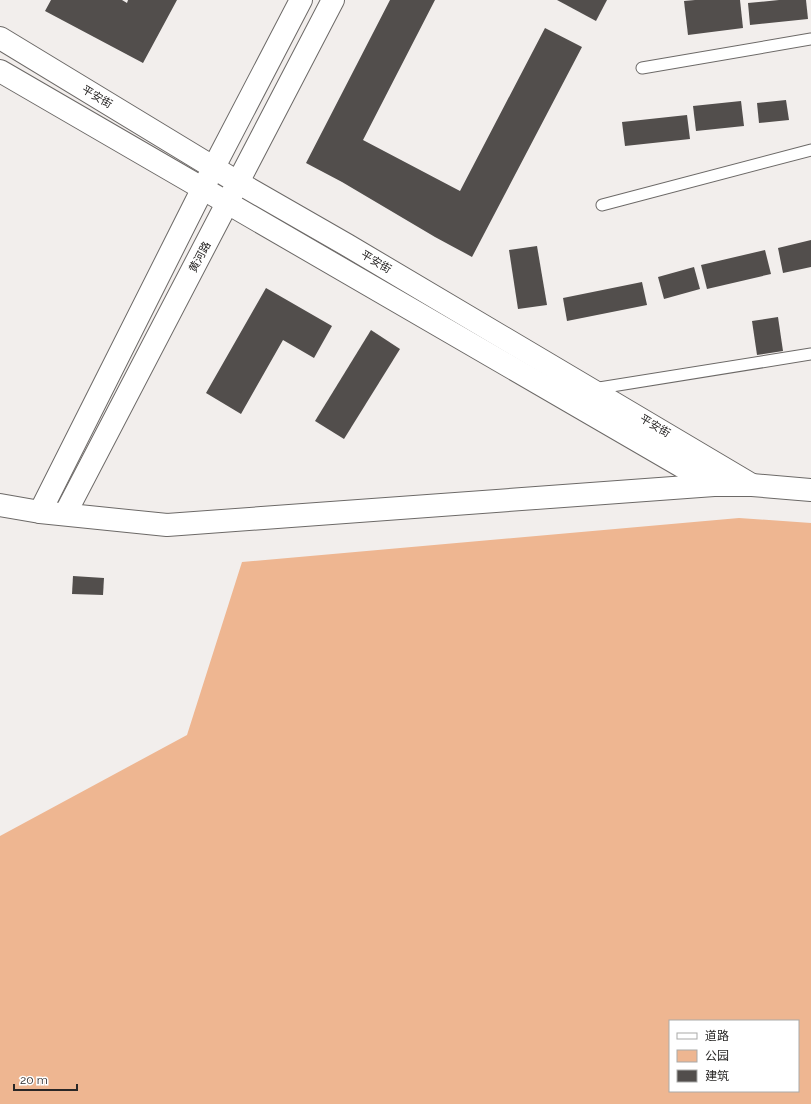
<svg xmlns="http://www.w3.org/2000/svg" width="811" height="1104" font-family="Raleway,'Noto Sans SC',sans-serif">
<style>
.green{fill:#eeb691;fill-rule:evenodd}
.building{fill:#524e4c}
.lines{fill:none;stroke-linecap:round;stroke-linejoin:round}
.lane-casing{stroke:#6c6967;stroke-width:13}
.secondary-casing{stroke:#6c6967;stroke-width:24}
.lane{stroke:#fff;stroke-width:11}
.secondary{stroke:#fff;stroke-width:22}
.labels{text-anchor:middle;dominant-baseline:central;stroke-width:4;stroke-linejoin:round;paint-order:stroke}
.street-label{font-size:11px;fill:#292726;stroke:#fff}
</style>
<rect width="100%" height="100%" fill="#f2eeec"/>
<path class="green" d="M739,518l72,5v581h-811v-268l187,-101 55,-173zM670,1021h128v70h-128z"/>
<g class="building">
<polygon points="51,0 122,0 127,3 128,0 177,0 143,63 45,11"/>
<polygon points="390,0 435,0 363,140 460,191 545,28 582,47 472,257 435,237 342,182 306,163"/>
<polygon points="557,0 607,0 596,21"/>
<polygon points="695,0 740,0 743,28 688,35 684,1"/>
<polygon points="779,0 806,0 808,19 750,25 748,3"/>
<polygon points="786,100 789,120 759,123 757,103"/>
<polygon points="741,101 744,126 696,131 693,106"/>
<polygon points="687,115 690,139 625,146 622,122"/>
<polygon points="811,240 811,267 783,273 778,248"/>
<polygon points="537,246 547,305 518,309 509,250"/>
<polygon points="765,250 771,274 707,289 701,265"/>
<polygon points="694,267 700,289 664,299 658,277"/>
<polygon points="642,282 647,305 567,321 563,298"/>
<polygon points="266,288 332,326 314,358 283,340 241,414 206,393"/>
<polygon points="778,317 783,351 757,355 752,321"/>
<polygon points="371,330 400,349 344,439 315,421"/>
<polygon points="73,576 104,578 103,595 72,594"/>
</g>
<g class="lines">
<defs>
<g id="lane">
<polyline points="642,68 811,39"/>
<polyline points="602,205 811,150"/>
<polyline points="593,389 811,354"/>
</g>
<g id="secondary">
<polyline points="0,38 239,183 347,245 752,485"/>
<polyline points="0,71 714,485"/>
<polyline points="0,505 40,512 167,525 714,485 752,485 811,490"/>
<polyline points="40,512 202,190 301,0"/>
<polyline points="65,514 333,0"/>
</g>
</defs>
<use href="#lane" class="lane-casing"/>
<use href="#secondary" class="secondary-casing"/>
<use href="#lane" class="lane"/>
<use href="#secondary" class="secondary"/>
</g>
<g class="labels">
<g class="street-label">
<text transform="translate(97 97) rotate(31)">平安街</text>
<text transform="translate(200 257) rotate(-62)">黄河路</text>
<text transform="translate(376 262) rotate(31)">平安街</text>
<text transform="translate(655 426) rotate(31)">平安街</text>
</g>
</g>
<rect x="669" y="1020" width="130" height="72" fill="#ffffff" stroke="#a9a9a8"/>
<rect x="677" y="1033" width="20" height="6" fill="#ffffff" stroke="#a9a9a8"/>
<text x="705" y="1040" font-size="12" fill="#292726">道路</text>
<rect x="677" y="1050" width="20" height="12" fill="#eeb691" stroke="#a9a9a8"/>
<text x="705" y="1060" font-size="12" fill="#292726">公园</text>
<rect x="677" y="1070" width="20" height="12" fill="#524e4c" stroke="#a9a9a8"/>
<text x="705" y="1080" font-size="12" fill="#292726">建筑</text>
<path d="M14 1084v6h63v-6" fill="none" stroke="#292726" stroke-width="2"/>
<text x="20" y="1084" font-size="12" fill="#292726" stroke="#ffffff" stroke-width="3" paint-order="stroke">20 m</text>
</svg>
